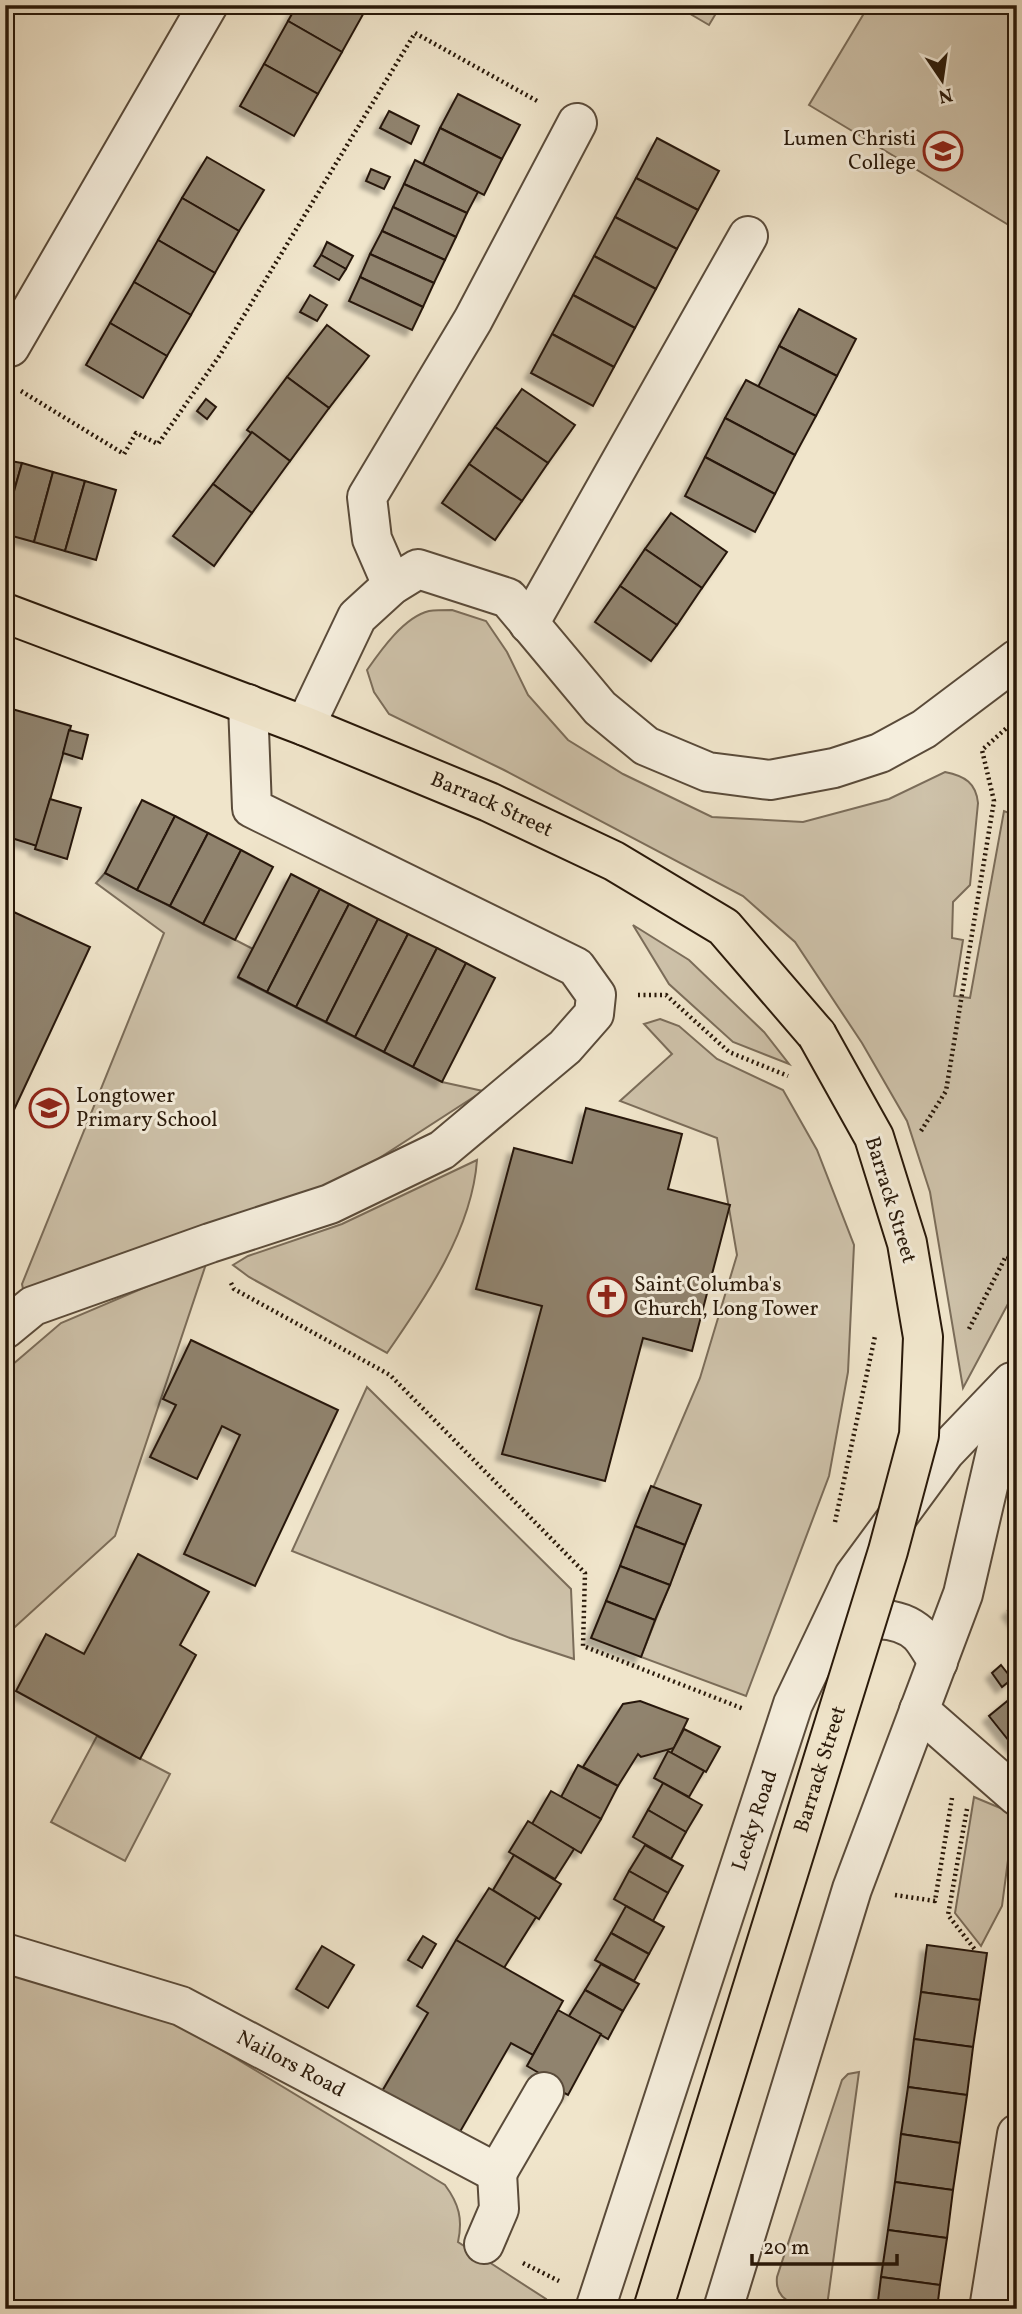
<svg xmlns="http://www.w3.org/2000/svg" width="1022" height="2314" font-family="Vollkorn,serif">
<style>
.green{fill:#cec2aa;stroke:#7b6d5a;stroke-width:2}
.building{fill:#90836e;stroke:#281809;stroke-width:2;filter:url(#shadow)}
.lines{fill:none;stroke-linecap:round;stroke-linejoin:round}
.minor-casing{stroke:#5a4b3a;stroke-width:42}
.major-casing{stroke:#281809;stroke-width:42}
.path{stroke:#281809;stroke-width:4.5;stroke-dasharray:2 3.5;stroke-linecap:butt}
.minor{stroke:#f5eedd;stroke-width:38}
.major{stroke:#f0e5cb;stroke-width:38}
.major-bridge-casing{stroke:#281809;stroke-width:42;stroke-linecap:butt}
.major-bridge{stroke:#f0e5cb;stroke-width:38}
.labels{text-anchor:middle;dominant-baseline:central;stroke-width:6;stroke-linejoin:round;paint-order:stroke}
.poi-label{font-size:21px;fill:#281809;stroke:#f5eedd;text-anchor:start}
.street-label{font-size:21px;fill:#281809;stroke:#f5eedd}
</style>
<defs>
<filter id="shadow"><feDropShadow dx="-6" dy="6" stdDeviation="2" flood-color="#0004"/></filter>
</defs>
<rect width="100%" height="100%" fill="#f0e5cb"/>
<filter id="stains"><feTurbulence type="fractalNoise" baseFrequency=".00286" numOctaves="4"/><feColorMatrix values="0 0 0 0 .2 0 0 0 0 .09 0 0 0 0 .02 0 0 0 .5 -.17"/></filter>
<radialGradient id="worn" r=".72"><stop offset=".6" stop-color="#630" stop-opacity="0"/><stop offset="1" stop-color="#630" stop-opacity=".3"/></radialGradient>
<g class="green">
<polygon points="675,5 721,5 709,25"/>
<polygon points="869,5 1017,5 1017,230 809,105"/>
<path d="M452,610l34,11 21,31 21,43 40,45 55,34 89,43 91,5 86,-23 56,-27c20,4 31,11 33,31l-8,82 -17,17 -1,36 11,2 -9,56 16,2 34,-187 13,5v471l-54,101 -33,-196 -23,-71 -45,-78 -67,-101 -52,-46 -239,-126 -115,-56 -15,-22 -7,-22c14,-20 37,-53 62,-59 7,-1 16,-1 23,-1z"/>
<polygon points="105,873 253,949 238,978 442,1082 483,1091 333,1188 25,1299 22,1284 164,933 96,883"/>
<polygon points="633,925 689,960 764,1032 789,1064 733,1042 669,984"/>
<polygon points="660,1019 679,1026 717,1059 783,1090 817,1150 854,1245 848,1372 829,1476 746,1696 641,1657 701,1505 653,1488 700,1378 737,1255 717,1138 620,1101 672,1054 644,1024"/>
<path d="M477,1160c-5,70 -51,137 -90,193l-138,-76 -16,-12 15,-9 94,-32z"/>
<polygon points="207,1261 115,1536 5,1636 5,1371 61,1323"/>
<polygon points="367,1387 571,1589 574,1659 510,1638 292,1551"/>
<polygon points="97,1736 170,1774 125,1861 51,1822"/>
<polygon points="974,1797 1017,1815 1017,1841 1008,1860 1002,1906 981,1946 955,1913"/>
<path d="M5,1973l174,51 266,161c14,19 18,34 13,57l88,57 -3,10h-538z"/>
<path d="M859,2072l-32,234c-23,1 -53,0 -50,-29l65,-197 6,-6z"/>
</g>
<g class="building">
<polygon points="297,5 359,5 366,9 342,52 288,21"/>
<polygon points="288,21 342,52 318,94 264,64"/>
<polygon points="264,64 318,94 294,136 240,106"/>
<polygon points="458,94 520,125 502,159 440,128"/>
<polygon points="389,111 419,126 411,144 380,128"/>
<polygon points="440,128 502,159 484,195 423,164"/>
<polygon points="657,138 719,171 698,210 636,178"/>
<polygon points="207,157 264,190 239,231 182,198"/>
<polygon points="415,160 478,192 467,213 404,184"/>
<polygon points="371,169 390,177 384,189 366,181"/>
<polygon points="636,178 698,210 677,249 615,217"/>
<polygon points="404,184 467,213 456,237 393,207"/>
<polygon points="182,198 239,231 215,273 158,240"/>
<polygon points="393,207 456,237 445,260 382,231"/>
<polygon points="615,217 677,249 656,289 594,256"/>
<polygon points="382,231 445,260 434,283 370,254"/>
<polygon points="158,240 215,273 191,315 134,282"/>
<polygon points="327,242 353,256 346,269 321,255"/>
<polygon points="370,254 434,283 423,307 360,277"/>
<polygon points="321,255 346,269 339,280 314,266"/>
<polygon points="594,256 656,289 635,328 573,295"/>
<polygon points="360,277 423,307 412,330 349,301"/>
<polygon points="134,282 191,315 167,356 110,323"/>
<polygon points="310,295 327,305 317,321 300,312"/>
<polygon points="573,295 635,328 614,367 552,334"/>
<polygon points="799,309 856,339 837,376 779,346"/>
<polygon points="110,323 167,356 143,398 86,365"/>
<polygon points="327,325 369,356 329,408 287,377"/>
<polygon points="552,334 614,367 593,406 531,373"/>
<polygon points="779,346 837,376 816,416 758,387"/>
<polygon points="287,377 329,408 290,461 247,430"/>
<polygon points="746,380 816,416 795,455 725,418"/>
<polygon points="522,389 575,425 548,463 495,427"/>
<polygon points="206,399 216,407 207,419 197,411"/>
<polygon points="725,418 795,455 775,494 705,457"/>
<polygon points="495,427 548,463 522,501 469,464"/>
<polygon points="252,432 290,461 252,513 213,484"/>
<polygon points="705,457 775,494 755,532 685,496"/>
<polygon points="5,460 22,463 5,523"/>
<polygon points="22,463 53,472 34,542 5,534 5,523"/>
<polygon points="469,464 522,501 495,540 442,503"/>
<polygon points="53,472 85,481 65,551 34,542"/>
<polygon points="85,481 116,490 96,560 65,551"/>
<polygon points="213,484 252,513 214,566 173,536"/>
<polygon points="671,513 727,552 702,588 645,549"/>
<polygon points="645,549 702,588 677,625 620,586"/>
<polygon points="620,586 677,625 651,661 595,622"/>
<polygon points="5,707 71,726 37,846 5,836"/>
<polygon points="69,730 88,735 82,759 63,753"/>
<polygon points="50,799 81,808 67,859 35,849"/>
<polygon points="142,800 175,816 137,890 105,873"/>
<polygon points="175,816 208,833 170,906 137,890"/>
<polygon points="208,833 241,850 203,924 170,906"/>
<polygon points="241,850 273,867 235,940 203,924"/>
<polygon points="291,874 320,889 267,992 238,977"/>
<polygon points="320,889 349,904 296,1007 267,992"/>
<polygon points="349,904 378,919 326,1022 296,1007"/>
<polygon points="5,908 90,947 5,1129"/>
<polygon points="378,919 408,934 355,1037 326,1022"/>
<polygon points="408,934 437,948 384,1052 355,1037"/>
<polygon points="437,948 466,963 413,1067 384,1052"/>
<polygon points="466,963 495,978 442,1082 413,1067"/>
<polygon points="586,1108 682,1134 668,1189 730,1205 692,1351 643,1338 605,1481 502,1454 542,1306 476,1289 514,1148 572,1163"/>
<polygon points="191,1340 338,1410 255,1586 184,1554 240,1435 222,1426 197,1479 150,1457 176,1405 163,1399"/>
<polygon points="651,1486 701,1505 685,1545 635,1526"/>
<polygon points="635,1526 685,1545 670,1585 620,1566"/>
<polygon points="138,1554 209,1592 180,1645 196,1655 140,1759 16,1691 46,1634 84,1654"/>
<polygon points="620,1566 670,1585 655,1620 606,1601"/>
<polygon points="606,1601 655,1620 641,1657 591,1638"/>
<polygon points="1017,1604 1017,1623 1008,1611"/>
<polygon points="1001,1665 1012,1679 1002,1687 992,1673"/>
<polygon points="1017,1693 1017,1751 989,1716"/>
<polygon points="640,1701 688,1719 674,1748 641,1757 638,1754 618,1786 583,1767 623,1704"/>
<polygon points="684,1729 720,1747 706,1772 671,1753"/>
<polygon points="668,1751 704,1771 689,1797 654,1778"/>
<polygon points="578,1765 618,1786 601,1819 561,1797"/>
<polygon points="663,1783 702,1805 686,1832 648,1810"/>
<polygon points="551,1791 601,1819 581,1853 532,1824"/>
<polygon points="648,1810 686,1832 671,1859 633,1837"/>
<polygon points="528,1821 574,1849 555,1879 509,1852"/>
<polygon points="645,1845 683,1866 668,1893 629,1871"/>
<polygon points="514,1855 561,1884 539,1919 493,1890"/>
<polygon points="629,1871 668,1893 653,1921 614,1899"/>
<polygon points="489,1888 536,1917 504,1968 456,1940"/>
<polygon points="626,1906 664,1927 649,1954 611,1933"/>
<polygon points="611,1933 649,1954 634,1981 595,1960"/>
<polygon points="423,1936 436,1944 422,1968 408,1960"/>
<polygon points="456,1940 563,2001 533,2055 511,2043 457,2137 381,2093 428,2013 417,2006"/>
<polygon points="927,1945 987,1953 980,2000 921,1992"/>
<polygon points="322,1946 354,1965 328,2008 296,1989"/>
<polygon points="601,1964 639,1984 623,2011 585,1990"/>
<polygon points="585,1990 623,2011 608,2039 569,2016"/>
<polygon points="921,1992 980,2000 973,2047 914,2039"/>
<polygon points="558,2010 601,2034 568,2095 536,2078 539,2073 527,2066"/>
<polygon points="914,2039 973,2047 967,2095 908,2087"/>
<polygon points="908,2087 967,2095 960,2143 901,2134"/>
<polygon points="901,2134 960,2143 953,2190 895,2182"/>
<polygon points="895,2182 953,2190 947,2238 888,2230"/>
<polygon points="888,2230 947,2238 940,2285 881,2277"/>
<polygon points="881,2277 940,2285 937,2309 877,2309"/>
</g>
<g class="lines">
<defs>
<g id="minor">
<polyline points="10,347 208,5"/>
<polyline points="392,585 372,539 367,497 473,320 577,123"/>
<polyline points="529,624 748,236"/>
<polyline points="305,726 357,617 392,585 418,569 508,598 600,708 646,746 708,772 770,780 834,768 880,753 924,729 1017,659"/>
<polyline points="5,1329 33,1306 210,1243 330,1204 442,1150 565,1047 594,1014 596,995 576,967 252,808 248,704"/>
<path d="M836,1628c25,-11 61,-14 83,6 7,7 13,19 19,28"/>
<polyline points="919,1710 1017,1796"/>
<path id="s1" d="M5,1953l176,53 316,167"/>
<polyline points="497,2173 544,2092"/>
<polyline points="484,2244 499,2209 497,2173"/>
<path id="s2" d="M595,2309l198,-605 61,-128 91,-124 67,-70"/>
<polyline points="723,2309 852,1889 963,1594 1012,1383"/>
<polyline points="989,2309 1017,2134"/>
</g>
<g id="major">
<path id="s3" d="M5,613l300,113 184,76 125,59 110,66 93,108"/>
</g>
</defs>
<use href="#minor" class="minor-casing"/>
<use href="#major" class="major-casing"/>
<g class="path">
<polyline points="21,391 124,454 136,433 158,444 220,355 415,33 539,102"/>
<polyline points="638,995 666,995 729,1052 788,1076"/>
<polyline points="921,1131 946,1091 994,801 982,750 1011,724"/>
<polyline points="231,1283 234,1289 390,1375 585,1573 583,1646 744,1709"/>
<polyline points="969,1329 1006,1256 1017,1261"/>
<polyline points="835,1522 875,1336"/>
<polyline points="967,1809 948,1915 976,1951"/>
<polyline points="895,1895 935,1901 952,1798"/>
<polyline points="523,2263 559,2281"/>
</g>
<use href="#minor" class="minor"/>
<use href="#major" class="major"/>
<defs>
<g id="major-bridge">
<path id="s4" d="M653,2309l235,-758 31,-116 4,-98 -16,-94 -33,-106 -57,-102"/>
</g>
</defs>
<use href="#major-bridge" class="major-bridge-casing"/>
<use href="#major-bridge" class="major-bridge"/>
</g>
<defs>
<symbol id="school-ring" viewBox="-11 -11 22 22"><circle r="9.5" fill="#f5eedd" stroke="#8f2418" stroke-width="1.5"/><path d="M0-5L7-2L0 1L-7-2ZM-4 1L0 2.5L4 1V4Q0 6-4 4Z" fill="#8f2418"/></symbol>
<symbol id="church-ring" viewBox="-11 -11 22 22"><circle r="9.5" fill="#f5eedd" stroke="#8f2418" stroke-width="1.5"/><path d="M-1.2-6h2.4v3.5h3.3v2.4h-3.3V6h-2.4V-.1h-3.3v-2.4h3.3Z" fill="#8f2418"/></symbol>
</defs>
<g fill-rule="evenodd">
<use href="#school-ring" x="921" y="129" width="44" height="44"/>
<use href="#school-ring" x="27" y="1086" width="44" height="44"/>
<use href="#church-ring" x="585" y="1275" width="44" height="44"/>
</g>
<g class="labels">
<g class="poi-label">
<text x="916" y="139" text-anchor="end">Lumen Christi<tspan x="916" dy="24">College</tspan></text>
<text x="76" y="1096">Longtower<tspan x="76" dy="24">Primary School</tspan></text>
<text x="634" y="1285">Saint Columba's<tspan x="634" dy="24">Church, Long Tower</tspan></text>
</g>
<g class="street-label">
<text stroke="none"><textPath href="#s3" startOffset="523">Barrack Street</textPath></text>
<text transform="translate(890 1200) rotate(73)">Barrack Street</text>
<text stroke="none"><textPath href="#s4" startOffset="565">Barrack Street</textPath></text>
<text stroke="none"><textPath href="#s2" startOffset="514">Lecky Road</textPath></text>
<text stroke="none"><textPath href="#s1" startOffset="308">Nailors Road</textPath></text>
</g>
</g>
<rect width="1022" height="2314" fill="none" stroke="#f0e5cb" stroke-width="28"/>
<rect x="7" y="7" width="1008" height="2300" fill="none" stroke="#281809" stroke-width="3.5"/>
<rect x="14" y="14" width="994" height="2286" fill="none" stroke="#281809" stroke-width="2"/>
<g transform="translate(942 80) rotate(167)" stroke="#f5eedd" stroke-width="5" paint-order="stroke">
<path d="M0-5L12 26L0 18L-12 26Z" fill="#281809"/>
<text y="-10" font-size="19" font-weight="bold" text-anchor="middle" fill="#281809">N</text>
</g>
<path d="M752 2254v10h145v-10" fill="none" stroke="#281809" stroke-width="3.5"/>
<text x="763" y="2254" font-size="21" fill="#281809" stroke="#f5eedd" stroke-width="5" paint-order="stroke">20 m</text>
<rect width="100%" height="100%" filter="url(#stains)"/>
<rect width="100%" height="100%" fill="url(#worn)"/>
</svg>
